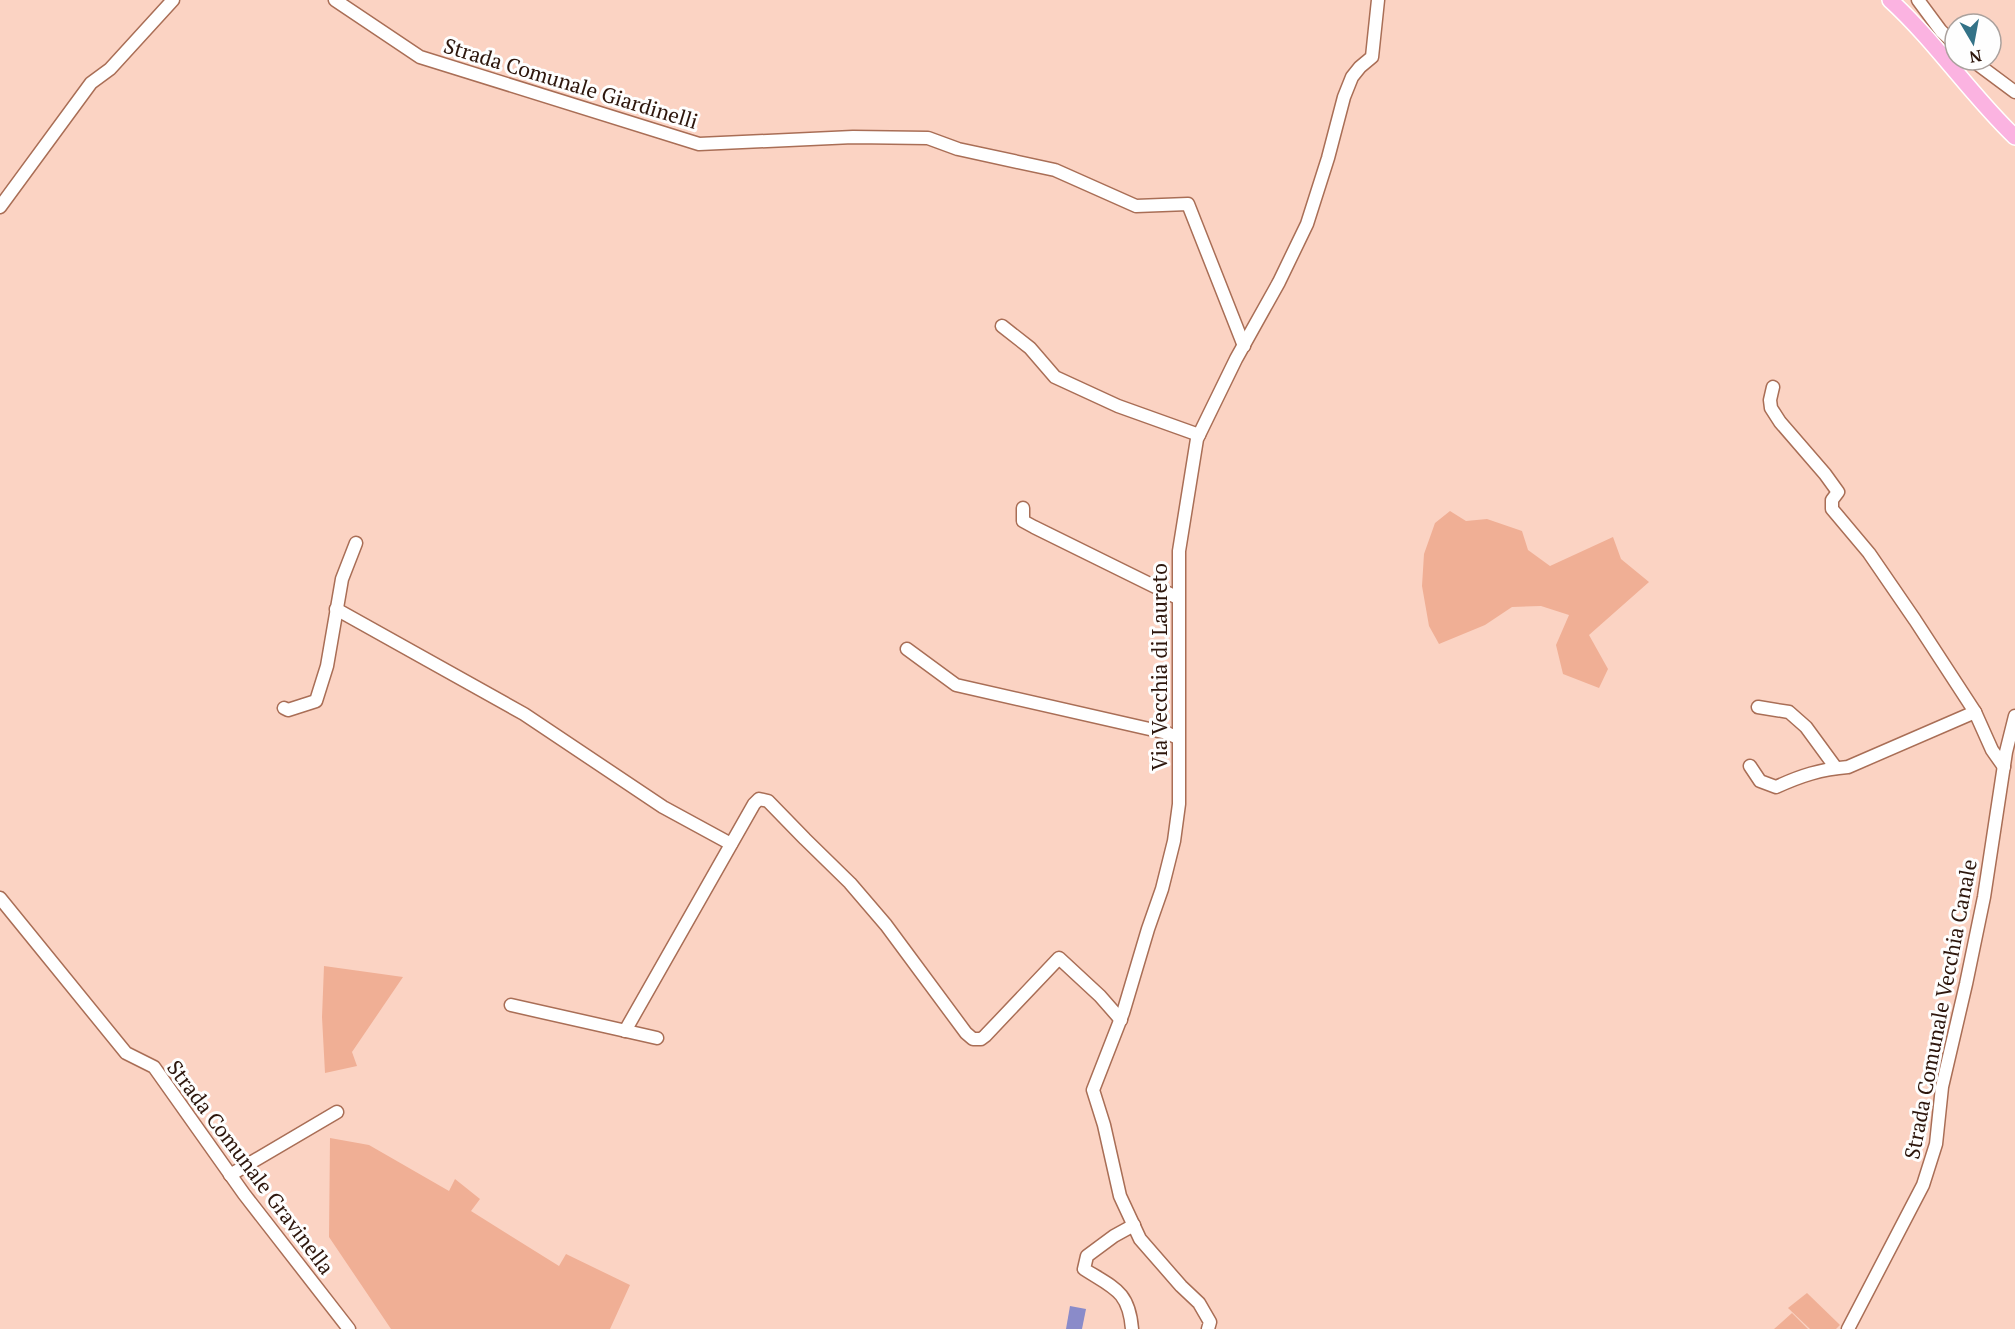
<svg xmlns="http://www.w3.org/2000/svg" width="2015" height="1329" font-family="'PT Serif',serif">
<style>
.green{fill:#f0af95}
.water{fill:#8a8bc9}
.lines{fill:none;stroke-linecap:round;stroke-linejoin:round}
.minor-casing{stroke:#a96e56;stroke-width:15}
.major-casing{stroke:#fff;stroke-width:18}
.minor{stroke:#fff;stroke-width:12}
.major{stroke:#fbb3e1;stroke-width:15}
.labels{text-anchor:middle;dominant-baseline:central;stroke-width:6;stroke-linejoin:round;paint-order:stroke}
.street-label{font-size:21px;fill:#2d160c;stroke:#fefefe}
</style>
<rect width="100%" height="100%" fill="#fbd3c3"/>
<g class="green">
<polygon points="1450,511 1466,521 1487,519 1522,531 1528,550 1550,566 1613,537 1621,559 1649,582 1589,635 1608,669 1599,688 1563,674 1556,645 1569,615 1541,606 1512,607 1485,625 1439,644 1429,626 1422,586 1424,554 1435,523"/>
<polygon points="324,966 403,977 352,1052 357,1066 325,1073 322,1017"/>
<polygon points="330,1138 369,1145 449,1191 455,1179 480,1199 471,1211 559,1266 566,1254 630,1285 610,1329 391,1329 329,1237"/>
<polygon points="1807,1293 1840,1325 1836,1329 1810,1329 1788,1308"/>
<polygon points="1792,1313 1808,1329 1774,1329"/>
</g>
<polygon class="water" points="1070,1306 1086,1309 1082,1329 1066,1329"/>
<g class="lines">
<defs>
<g id="minor">
<polyline points="335,0 420,57 699,144 853,137 928,138 958,149 1055,170 1136,206 1188,204 1244,346"/>
<polyline points="1918,0 1941,31 1955,44"/>
<polyline points="1972,60 2015,92"/>
<polyline points="0,207 91,83 110,69 173,0"/>
<polyline points="1002,326 1030,348 1055,377 1118,406 1199,435"/>
<polyline points="1773,387 1770,400 1771,408 1780,422 1825,474 1838,492 1832,500 1832,509 1869,553 1915,620 1975,712 1992,750 2004,767"/>
<polyline points="1023,508 1023,521 1034,527 1178,598"/>
<polyline points="336,609 524,714 663,807 731,844"/>
<polyline points="907,649 956,685 1167,733 1178,738"/>
<polyline points="1758,707 1789,712 1806,727 1836,768"/>
<polyline points="284,708 288,710 316,701 327,666 342,579 356,543"/>
<path d="M1750,766l10,15 16,6c24,-11 45,-18 72,-20l127,-55"/>
<polyline points="0,898 126,1053 154,1067 244,1194 349,1329"/>
<polyline points="511,1005 657,1038"/>
<polyline points="625,1031 754,804 759,799 768,801 805,839 850,883 886,925 966,1033 973,1039 981,1039 985,1036 1059,958 1100,996 1121,1020"/>
<polyline points="230,1175 337,1112"/>
<path d="M1132,1329c-3,-38 -18,-41 -48,-60l3,-13 27,-20 20,-11"/>
<polyline points="1208,1329 1210,1322 1199,1303 1181,1286 1140,1239 1120,1196 1104,1125 1093,1090 1123,1013 1148,929 1162,889 1174,841 1179,804 1179,551 1197,439 1236,359 1279,282 1307,224 1328,158 1344,97 1352,77 1360,67 1372,57 1378,0"/>
<polyline points="1848,1329 1923,1185 1936,1144 1942,1087 1966,984 1984,897 2006,752 2015,716"/>
</g>
<path id="major" d="M1890,0c46,42 80,94 125,137"/>
</defs>
<use href="#minor" class="minor-casing"/>
<use href="#major" class="major-casing"/>
<use href="#minor" class="minor"/>
<use href="#major" class="major"/>
</g>
<g class="labels">
<g class="street-label">
<text transform="translate(571 83) rotate(17)">Strada Comunale Giardinelli</text>
<text transform="translate(1159 667) rotate(-90)">Via Vecchia di Laureto</text>
<text transform="translate(1940 1009) rotate(-79)">Strada Comunale Vecchia Canale</text>
<text transform="translate(251 1167) rotate(53)">Strada Comunale Gravinella</text>
</g>
</g>
<g transform="translate(1973 42) rotate(170)"><circle r="28" fill="#fefefe" stroke="#aaa19d" stroke-width="1.5"/>
<path d="M0-4.5L10 22L0 15L-10 22Z" fill="#337287"/>
<text y="-9" font-size="16" font-weight="bold" text-anchor="middle" fill="#2d160c">N</text>
</g>
</svg>
